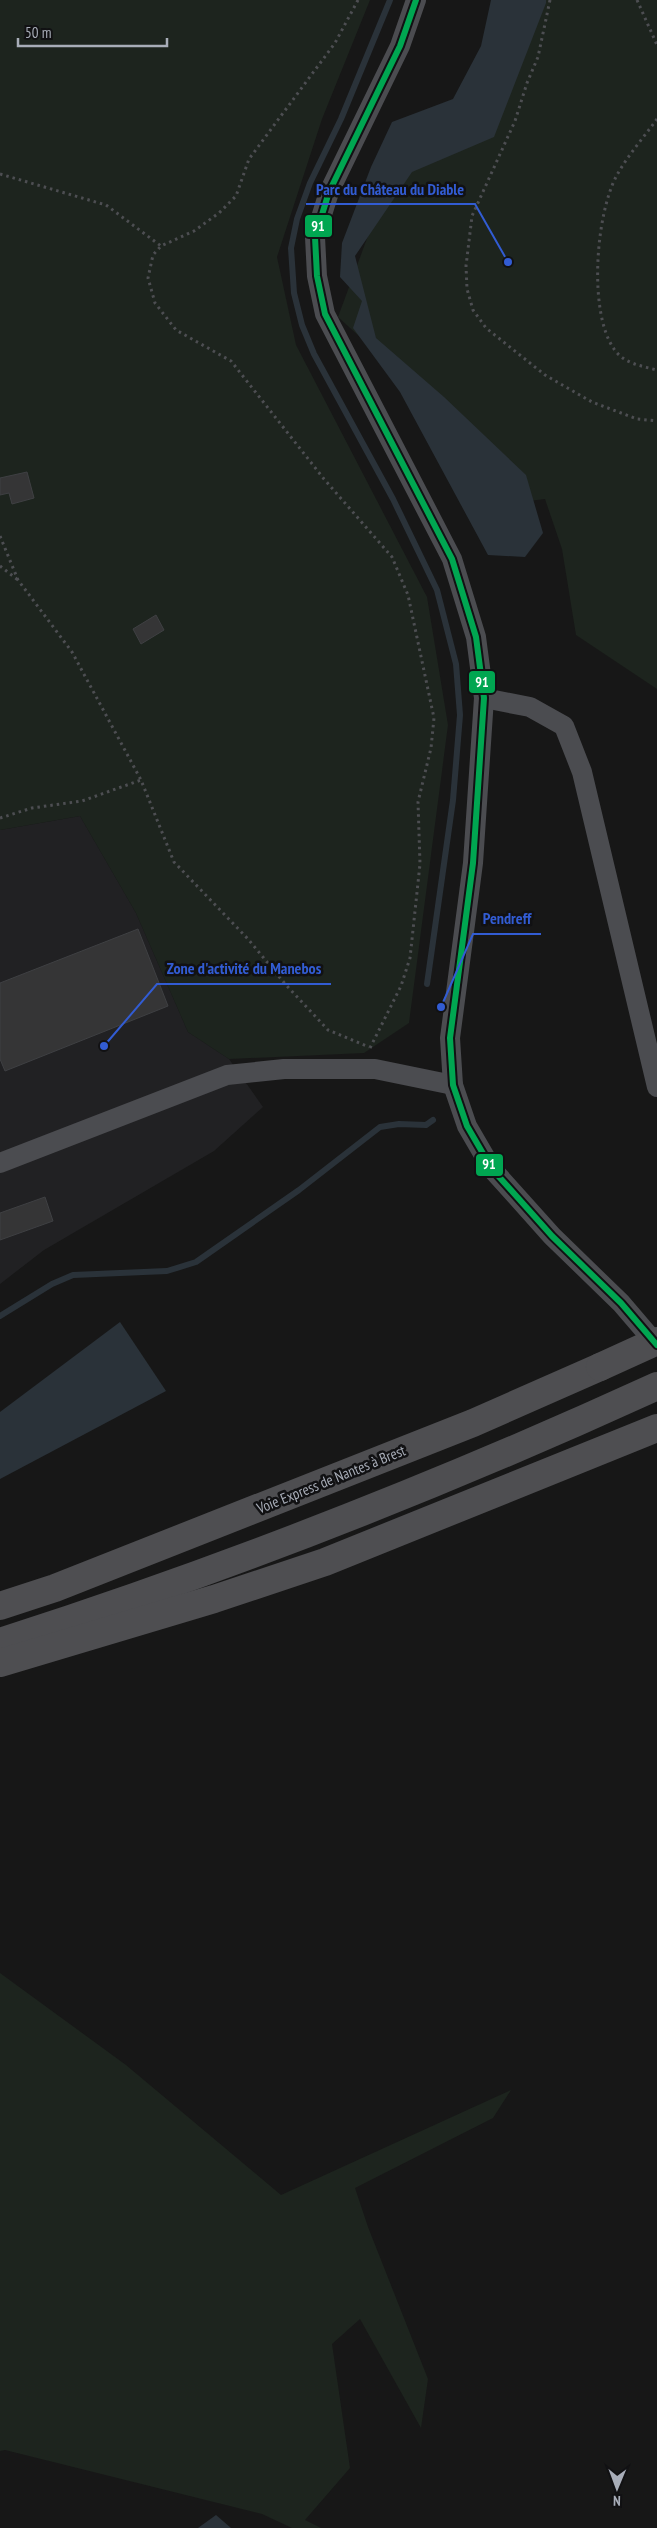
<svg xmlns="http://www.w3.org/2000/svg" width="657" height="2528" font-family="'PT Sans Narrow',sans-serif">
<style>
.built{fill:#212123}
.green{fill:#1d241e}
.water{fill:#2a3239}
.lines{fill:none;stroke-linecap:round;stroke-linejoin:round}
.stream{stroke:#2a3239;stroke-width:6}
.building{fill:#353536;stroke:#3f4043}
.path{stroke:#4d4e52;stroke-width:3;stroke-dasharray:2.5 4;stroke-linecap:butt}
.minor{stroke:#4b4c50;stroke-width:20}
.highway{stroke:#4e4e51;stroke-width:28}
.highway-bridge{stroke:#4e4e51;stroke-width:28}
.bus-1-casing{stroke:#111113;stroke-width:10}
.bus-1{stroke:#00a651;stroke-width:6}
.labels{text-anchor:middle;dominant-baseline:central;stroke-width:5;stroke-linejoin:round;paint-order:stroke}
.street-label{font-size:15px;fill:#a8adb8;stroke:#111113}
.leader{fill:none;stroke:#325cd3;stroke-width:2}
.callout-dot{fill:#325cd3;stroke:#111113;stroke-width:2}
.callout-label{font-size:16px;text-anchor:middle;font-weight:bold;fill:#325cd3;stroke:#111113;stroke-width:5;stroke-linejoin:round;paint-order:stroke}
.line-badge{stroke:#111113;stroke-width:2}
.badge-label{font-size:14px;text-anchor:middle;font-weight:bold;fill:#fff}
</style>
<rect width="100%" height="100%" fill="#171717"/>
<polygon class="built" points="80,816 136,913 188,1032 229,1059 263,1107 214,1151 44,1250 0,1284 0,830"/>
<g class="green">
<polygon points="0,0 370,0 322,119 277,257 296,345 427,597 448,725 409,1023 364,1053 229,1059 188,1032 136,913 80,816 0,830"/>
<polygon points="532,0 657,0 657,689 576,635 562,549 545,499 521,502 483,449 338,317 379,206"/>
<polygon points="0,1973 126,2065 281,2195 511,2090 493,2118 355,2188 368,2227 428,2379 421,2428 360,2319 332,2344 350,2468 305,2520 321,2528 292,2528 262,2514 5,2450 0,2451"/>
</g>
<g class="water">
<polygon points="491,0 546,0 546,3 494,137 412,172 355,256 376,338 444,397 526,475 543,533 525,557 488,555 400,392 353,328 362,301 340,277 342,243 371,167 392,122 453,99 481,46"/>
<polygon points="120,1322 166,1391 0,1479 0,1412"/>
<polygon points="216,2515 231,2528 198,2528"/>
</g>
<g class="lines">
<g class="stream">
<polyline points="390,0 341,119 310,183 297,219 291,248 294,293 302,325 314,354 393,499 437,590 456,664 460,715 453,800 427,984"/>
<polyline points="0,1316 52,1284 73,1275 167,1271 196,1262 299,1190 380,1127 399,1124 426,1125 433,1120"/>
</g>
</g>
<g class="building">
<polygon points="27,472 34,498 12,504 9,493 0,495 0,478"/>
<polygon points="156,615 164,630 141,644 133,629"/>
<polygon points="138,929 168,1006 5,1071 0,1059 0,983"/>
<polygon points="45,1197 53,1221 0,1240 0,1213"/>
</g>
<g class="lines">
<g class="path">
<polyline points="358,0 335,43 249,159 236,196 219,213 194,231 161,246 153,255 148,278 155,303 176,330 231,361 324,479 392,557 408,595 434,718 431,748 418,802 420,864 410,958 401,986 369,1050"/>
<polyline points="550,0 538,57 527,83 515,121 472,216 466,266 467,289 473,310 486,328 545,375 592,402 637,419 657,421"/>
<polyline points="637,0 657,45"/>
<path d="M657,119c-13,18 -29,36 -40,56 -21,38 -29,137 -3,174 9,14 27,17 43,21"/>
<polyline points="0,174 106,205 161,246"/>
<polyline points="0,536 18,580 72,652 141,780 174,862 248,939 286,985 328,1030 369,1047"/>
<polyline points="0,566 18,580"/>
<polyline points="0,818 32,808 82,801 141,780"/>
</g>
<g class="minor">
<polyline points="416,0 400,46 329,192 315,237 317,276 325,314 452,559 476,637 484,698 473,863 450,1038 453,1085 467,1126 492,1169 552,1236 621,1303 657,1345"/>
<polyline points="484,698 530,707 564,726 582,772 657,1087"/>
<polyline points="0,1163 227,1075 284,1069 375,1069 453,1085"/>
</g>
<g class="highway">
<polyline points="0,1606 55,1588 473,1423 600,1367"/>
<path d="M0,1642c224,-72 443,-158 657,-256"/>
<polyline points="0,1663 214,1599 325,1562 657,1428"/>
</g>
<polyline class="highway-bridge" points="600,1367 657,1341"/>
<defs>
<polyline id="bus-1" points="416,0 400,46 329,192 315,237 317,276 325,314 452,559 476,637 484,698 473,863 450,1038 453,1085 467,1126 492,1169 552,1236 621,1303 657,1345"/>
</defs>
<use href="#bus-1" class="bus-1-casing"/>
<use href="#bus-1" class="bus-1"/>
</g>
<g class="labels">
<g class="street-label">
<text transform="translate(331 1479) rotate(-22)">Voie Express de Nantes à Brest</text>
</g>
</g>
<path class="leader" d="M508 262L475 204H306M441 1007L473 934H541M104 1046L157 984H331"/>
<g class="callout-dot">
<circle cx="508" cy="262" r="5"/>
<circle cx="441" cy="1007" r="5"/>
<circle cx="104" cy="1046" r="5"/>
</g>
<g class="callout-label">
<text x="390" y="195">Parc du Château du Diable</text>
<text x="507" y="924">Pendreff</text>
<text x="244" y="974">Zone d'activité du Manebos</text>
</g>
<g class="line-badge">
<rect x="304" y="214" width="29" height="24" rx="5" fill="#00a651"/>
<rect x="468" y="670" width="28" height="24" rx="5" fill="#00a651"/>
<rect x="475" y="1153" width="29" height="24" rx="5" fill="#00a651"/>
</g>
<g class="badge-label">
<text x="318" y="231">91</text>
<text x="482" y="687">91</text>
<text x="489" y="1169">91</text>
</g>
<g transform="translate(617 2488) rotate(181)" stroke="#111113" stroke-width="4" paint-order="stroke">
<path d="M0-4L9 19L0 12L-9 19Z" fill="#a8adb8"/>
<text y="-8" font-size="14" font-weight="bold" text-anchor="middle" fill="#a8adb8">N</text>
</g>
<path d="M18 38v8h149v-8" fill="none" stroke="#a8adb8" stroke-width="2.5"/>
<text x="25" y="38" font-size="15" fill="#a8adb8" stroke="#111113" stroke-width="4" paint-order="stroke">50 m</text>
</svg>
